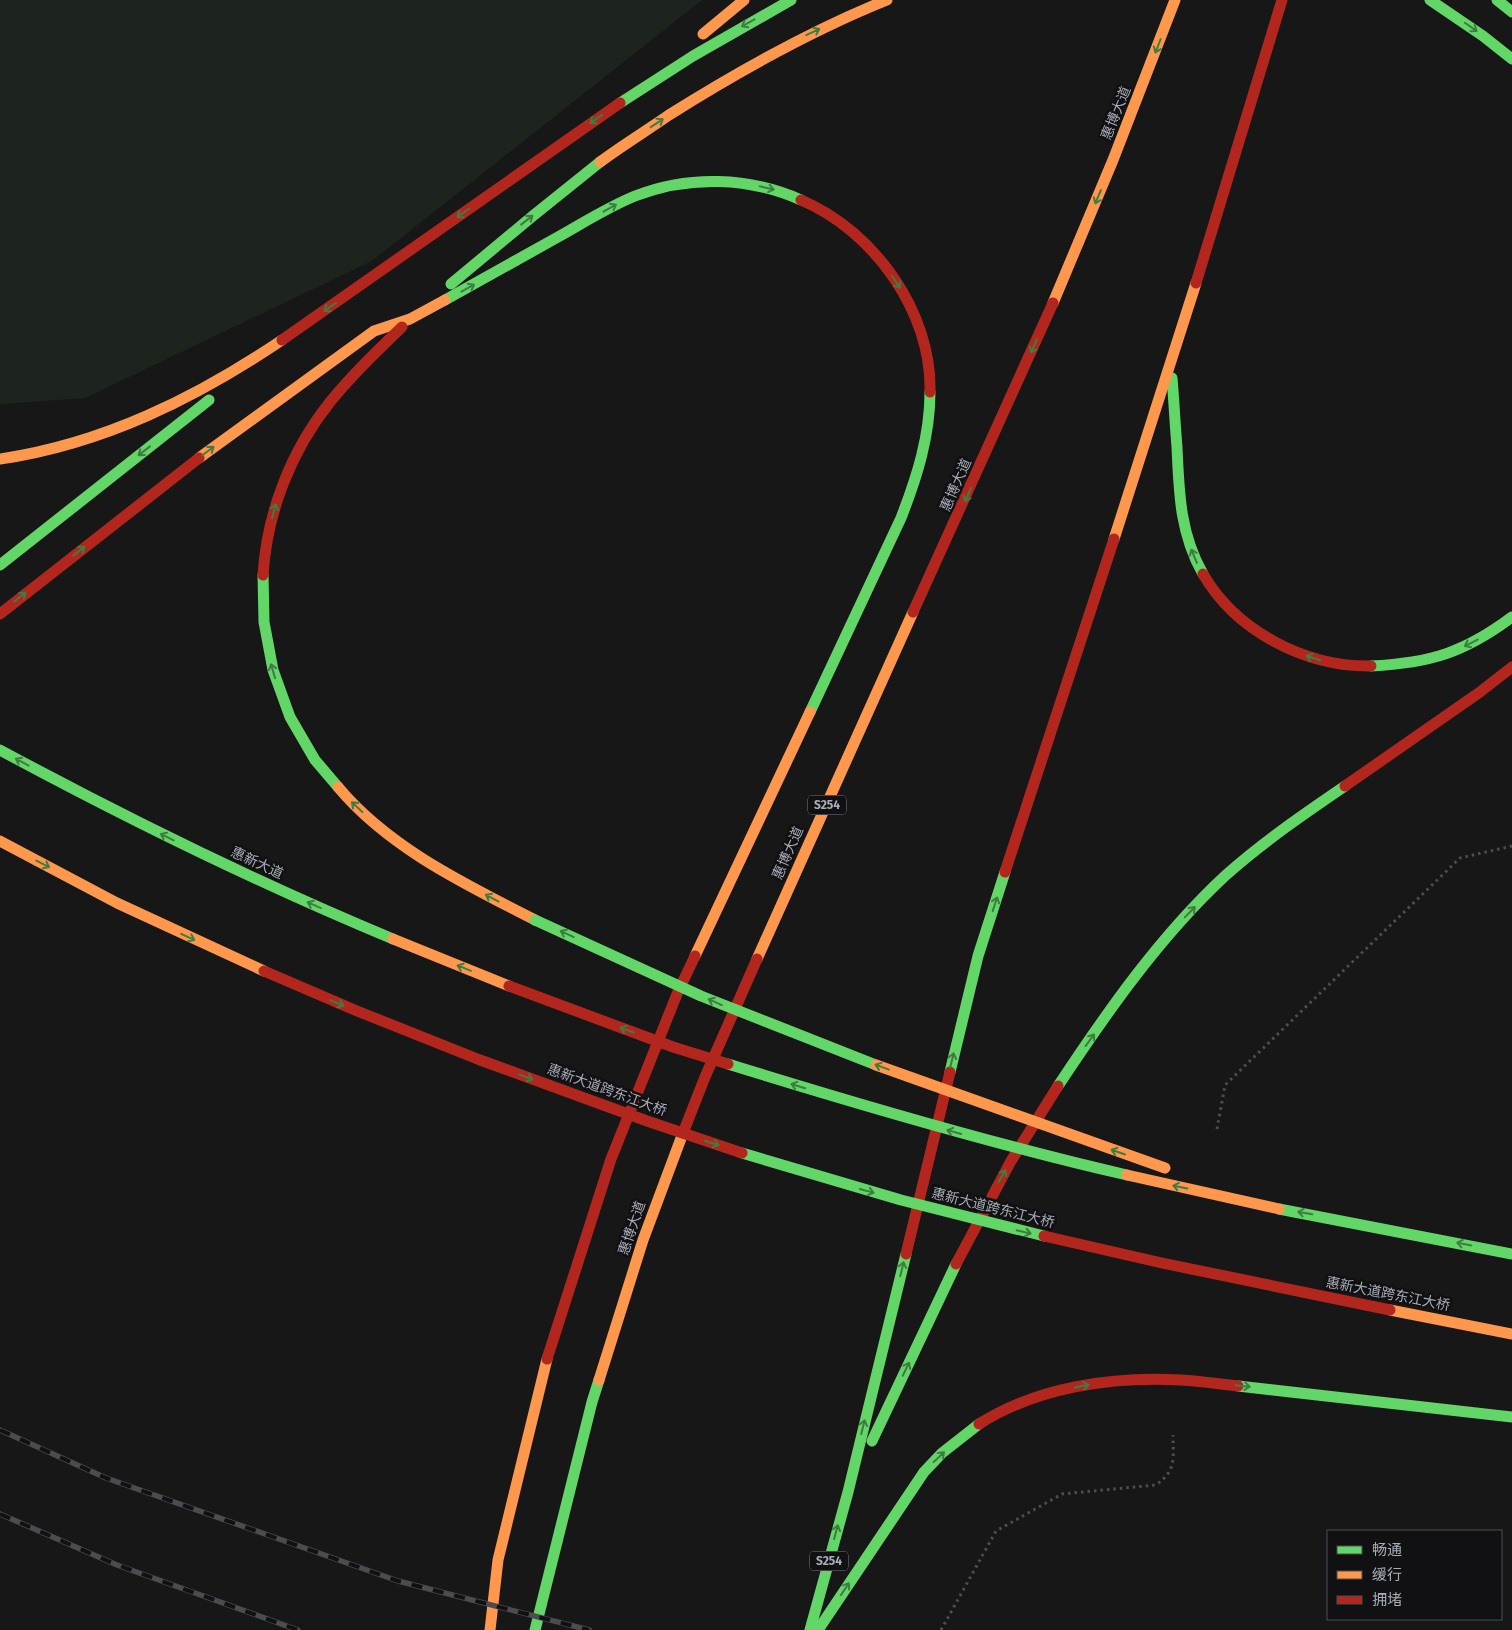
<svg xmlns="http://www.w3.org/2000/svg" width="1512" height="1630" font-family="'Fira Sans','Noto Sans SC',sans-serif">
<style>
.green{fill:#1d241e}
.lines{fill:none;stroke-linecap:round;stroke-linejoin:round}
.path{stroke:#4d4e52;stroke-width:3;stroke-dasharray:2.5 4;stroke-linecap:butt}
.fast{stroke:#63d668;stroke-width:11}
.slow{stroke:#ff974d;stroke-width:11}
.jam{stroke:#b3261e;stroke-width:11}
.rail-casing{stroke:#4b4c4f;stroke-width:5.5}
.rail{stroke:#111113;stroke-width:4;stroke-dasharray:11;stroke-linecap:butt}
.fast-bridge{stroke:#63d668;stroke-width:11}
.slow-bridge{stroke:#ff974d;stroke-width:11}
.jam-bridge{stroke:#b3261e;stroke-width:11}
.oneway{stroke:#3e7d42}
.labels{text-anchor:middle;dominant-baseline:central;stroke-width:5;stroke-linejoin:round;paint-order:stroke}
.shield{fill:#111113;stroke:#7b7e86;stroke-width:1}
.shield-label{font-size:12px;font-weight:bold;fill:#a8adb8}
.street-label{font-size:14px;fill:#a8adb8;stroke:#111113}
</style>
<rect width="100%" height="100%" fill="#171717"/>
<polygon class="green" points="0,0 702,0 372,261 85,398 0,404"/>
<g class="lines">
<g class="path">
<polyline points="1217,1129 1225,1085 1460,858 1512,846"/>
<path d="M941,1630l55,-99 66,-37 94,-9c21,-15 17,-27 17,-50"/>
</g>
<g class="fast">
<polyline points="1430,0 1483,36 1512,59"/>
<polyline points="1497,0 1512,12"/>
<polyline points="620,103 693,56 791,0"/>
<polyline points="451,284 534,215 600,162"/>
<path d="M445,300c38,-21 75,-42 113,-63 25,-14 50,-30 77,-41 54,-21 114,-19 166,4"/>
<path d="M1172,378c2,23 3,46 5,69 2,46 3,87 26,127"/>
<polyline points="0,565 209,400"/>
<polyline points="263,575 264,622 273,670 290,717 315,760 338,787"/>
<path d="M1371,666c59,-3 93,-13 141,-49"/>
<path d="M810,712l91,-194c16,-41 29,-82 29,-126"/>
<path d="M0,750c128,69 258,133 393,189"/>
<polyline points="950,1072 978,956 1005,872"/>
<path d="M1058,1086c49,-74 102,-150 168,-211 37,-33 78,-61 119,-89"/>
<polyline points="1279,1209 1512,1254"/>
<polyline points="1238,1386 1512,1417"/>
<polyline points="872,1441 956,1264"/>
<polyline points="535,1630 592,1402 599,1380"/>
<polyline points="810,1630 848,1492 906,1254"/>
<polyline points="818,1630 924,1472 942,1453 979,1424"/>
</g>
<g class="slow">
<polyline points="703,34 744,0"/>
<path d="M600,162c23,-17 46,-31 69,-47 70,-44 141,-84 218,-115"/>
<polyline points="1053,303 1113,160 1175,0"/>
<polyline points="199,458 374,331 410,319 445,300"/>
<path d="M0,459c103,-15 196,-61 282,-119"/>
<polyline points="1114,539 1196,283"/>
<path d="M338,787c51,61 127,97 197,133"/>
<polyline points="0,841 117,903 264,971"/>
<polyline points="393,939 509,986"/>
<polyline points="695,956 810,712"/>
<polyline points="757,959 913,612"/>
<polyline points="599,1380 643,1240 683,1133"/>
<polyline points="490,1630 498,1560 547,1359"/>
</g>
<g class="jam">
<path d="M801,200c73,31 131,112 129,192"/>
<polyline points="1196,283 1282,0"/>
<polyline points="282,340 620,103"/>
<path d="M1203,574c33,57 102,93 168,92"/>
<path d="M263,575c4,-63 28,-124 67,-173 22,-27 47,-51 72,-75"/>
<polyline points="913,612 1053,303"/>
<polyline points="0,614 199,458"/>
<polyline points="1345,786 1480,692 1512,667"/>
<polyline points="1005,872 1114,539"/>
<polyline points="264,971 357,1011 480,1060"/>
<polyline points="683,1133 705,1077 757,959"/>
<polyline points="906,1254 950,1072"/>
<polyline points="956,1264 1011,1161 1058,1086"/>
<polyline points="547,1359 611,1159 677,994 695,956"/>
<path d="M979,1424c58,-37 134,-48 202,-44 19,1 38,4 57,6"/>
</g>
<defs>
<g id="rail">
<polyline points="0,1430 106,1478 398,1581 589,1630"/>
<polyline points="0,1514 117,1565 298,1630"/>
</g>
</defs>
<use href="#rail" class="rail-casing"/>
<use href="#rail" class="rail"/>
<g class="fast-bridge">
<polyline points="535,920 701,996 876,1065"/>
<path d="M728,1064c132,41 264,80 399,111"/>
<polyline points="742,1153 901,1200 1044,1236"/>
</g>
<g class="slow-bridge">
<polyline points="876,1065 1165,1168"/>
<polyline points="1127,1175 1279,1209"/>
<polyline points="1390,1310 1512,1334"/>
</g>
<g class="jam-bridge">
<polyline points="509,986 673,1047 728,1064"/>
<polyline points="480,1060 647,1121 742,1153"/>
<polyline points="1044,1236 1162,1263 1390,1310"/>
</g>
</g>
<defs><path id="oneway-shaft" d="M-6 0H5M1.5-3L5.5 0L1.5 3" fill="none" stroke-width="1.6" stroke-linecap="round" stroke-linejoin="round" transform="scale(1.25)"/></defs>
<g class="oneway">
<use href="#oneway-shaft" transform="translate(748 23) rotate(151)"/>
<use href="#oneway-shaft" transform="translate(1471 27) rotate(35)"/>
<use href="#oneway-shaft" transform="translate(813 32) rotate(-25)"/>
<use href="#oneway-shaft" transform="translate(1158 46) rotate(111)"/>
<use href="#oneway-shaft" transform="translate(596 119) rotate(145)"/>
<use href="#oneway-shaft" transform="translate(657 123) rotate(-33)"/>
<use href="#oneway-shaft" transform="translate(767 188) rotate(13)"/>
<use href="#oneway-shaft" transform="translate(1098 197) rotate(113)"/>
<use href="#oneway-shaft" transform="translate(610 208) rotate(-29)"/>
<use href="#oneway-shaft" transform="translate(463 213) rotate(145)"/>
<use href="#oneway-shaft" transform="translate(527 220) rotate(-38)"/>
<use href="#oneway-shaft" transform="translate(896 282) rotate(57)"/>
<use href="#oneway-shaft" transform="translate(468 288) rotate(-29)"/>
<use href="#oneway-shaft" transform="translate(330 307) rotate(145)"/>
<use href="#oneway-shaft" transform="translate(1034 346) rotate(114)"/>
<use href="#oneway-shaft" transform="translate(144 451) rotate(142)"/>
<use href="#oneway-shaft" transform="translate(208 451) rotate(-37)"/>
<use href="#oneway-shaft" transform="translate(968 495) rotate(114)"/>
<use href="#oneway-shaft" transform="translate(274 511) rotate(-74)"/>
<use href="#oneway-shaft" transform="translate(79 551) rotate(-38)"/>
<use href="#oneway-shaft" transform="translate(1194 556) rotate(-113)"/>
<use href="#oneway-shaft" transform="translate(20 597) rotate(-39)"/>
<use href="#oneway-shaft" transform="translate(1471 643) rotate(153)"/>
<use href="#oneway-shaft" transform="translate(1313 658) rotate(-162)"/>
<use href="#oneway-shaft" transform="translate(273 671) rotate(-106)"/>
<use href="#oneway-shaft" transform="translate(22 762) rotate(-152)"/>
<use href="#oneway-shaft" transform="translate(357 807) rotate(-137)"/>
<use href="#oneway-shaft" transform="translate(167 837) rotate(-153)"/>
<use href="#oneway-shaft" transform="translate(43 864) rotate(27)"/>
<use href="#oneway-shaft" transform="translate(492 898) rotate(-152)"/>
<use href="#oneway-shaft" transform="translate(995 904) rotate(-72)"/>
<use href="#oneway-shaft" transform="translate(314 905) rotate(-156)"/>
<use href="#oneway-shaft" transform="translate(1190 912) rotate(-46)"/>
<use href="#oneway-shaft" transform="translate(567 934) rotate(-155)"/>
<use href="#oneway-shaft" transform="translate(188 937) rotate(25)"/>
<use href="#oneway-shaft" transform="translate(464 968) rotate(-158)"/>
<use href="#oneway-shaft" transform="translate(715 1002) rotate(-156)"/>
<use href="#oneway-shaft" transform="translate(337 1003) rotate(23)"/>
<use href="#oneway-shaft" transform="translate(627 1030) rotate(-160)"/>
<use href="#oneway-shaft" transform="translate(1090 1040) rotate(-54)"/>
<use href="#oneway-shaft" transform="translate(952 1060) rotate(-76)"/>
<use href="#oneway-shaft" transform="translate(882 1067) rotate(-160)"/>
<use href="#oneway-shaft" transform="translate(526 1077) rotate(20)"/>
<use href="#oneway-shaft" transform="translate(798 1086) rotate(-163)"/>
<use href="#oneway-shaft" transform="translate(954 1132) rotate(-164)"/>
<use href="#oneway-shaft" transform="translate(712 1143) rotate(18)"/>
<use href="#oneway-shaft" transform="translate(1118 1152) rotate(-161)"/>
<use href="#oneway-shaft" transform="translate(1002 1176) rotate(-60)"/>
<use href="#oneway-shaft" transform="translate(1180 1187) rotate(-168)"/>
<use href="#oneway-shaft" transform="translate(867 1191) rotate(15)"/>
<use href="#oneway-shaft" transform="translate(1305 1213) rotate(-170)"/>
<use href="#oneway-shaft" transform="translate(1024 1232) rotate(13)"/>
<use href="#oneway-shaft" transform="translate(1464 1244) rotate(-169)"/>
<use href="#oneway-shaft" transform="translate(902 1269) rotate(-76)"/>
<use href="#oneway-shaft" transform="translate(906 1369) rotate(-64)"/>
<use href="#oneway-shaft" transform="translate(1082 1386) rotate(-12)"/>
<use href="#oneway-shaft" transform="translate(1243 1386) rotate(6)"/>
<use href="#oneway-shaft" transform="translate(863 1427) rotate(-76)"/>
<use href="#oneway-shaft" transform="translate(939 1457) rotate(-43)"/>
<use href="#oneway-shaft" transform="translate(836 1532) rotate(-75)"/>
<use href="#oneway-shaft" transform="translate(845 1589) rotate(-56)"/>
</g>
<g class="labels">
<g class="shield">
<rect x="808" y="795.5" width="38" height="19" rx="4"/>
<rect x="810" y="1551.5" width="38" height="19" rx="4"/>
</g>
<g class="shield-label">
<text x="827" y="805">S254</text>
<text x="829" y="1561">S254</text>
</g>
<g class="street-label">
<text transform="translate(1116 113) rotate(-68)">惠博大道</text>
<text transform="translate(956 485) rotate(-66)">惠博大道</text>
<text transform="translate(788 853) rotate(-66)">惠博大道</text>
<text transform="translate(257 863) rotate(25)">惠新大道</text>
<text transform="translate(607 1090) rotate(20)">惠新大道跨东江大桥</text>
<text transform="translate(993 1208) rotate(14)">惠新大道跨东江大桥</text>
<text transform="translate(632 1228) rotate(-71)">惠博大道</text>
<text transform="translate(1388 1294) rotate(11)">惠新大道跨东江大桥</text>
</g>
</g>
<rect x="1327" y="1530" width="175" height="90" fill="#111113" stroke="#4d4f55"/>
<rect x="1337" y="1546" width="25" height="8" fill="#63d668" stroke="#4d4f55"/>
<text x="1372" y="1555" font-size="15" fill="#a8adb8">畅通</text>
<rect x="1337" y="1571" width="25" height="8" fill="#ff974d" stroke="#4d4f55"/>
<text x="1372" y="1580" font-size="15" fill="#a8adb8">缓行</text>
<rect x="1337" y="1596" width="25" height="8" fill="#b3261e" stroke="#4d4f55"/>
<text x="1372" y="1605" font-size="15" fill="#a8adb8">拥堵</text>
</svg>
